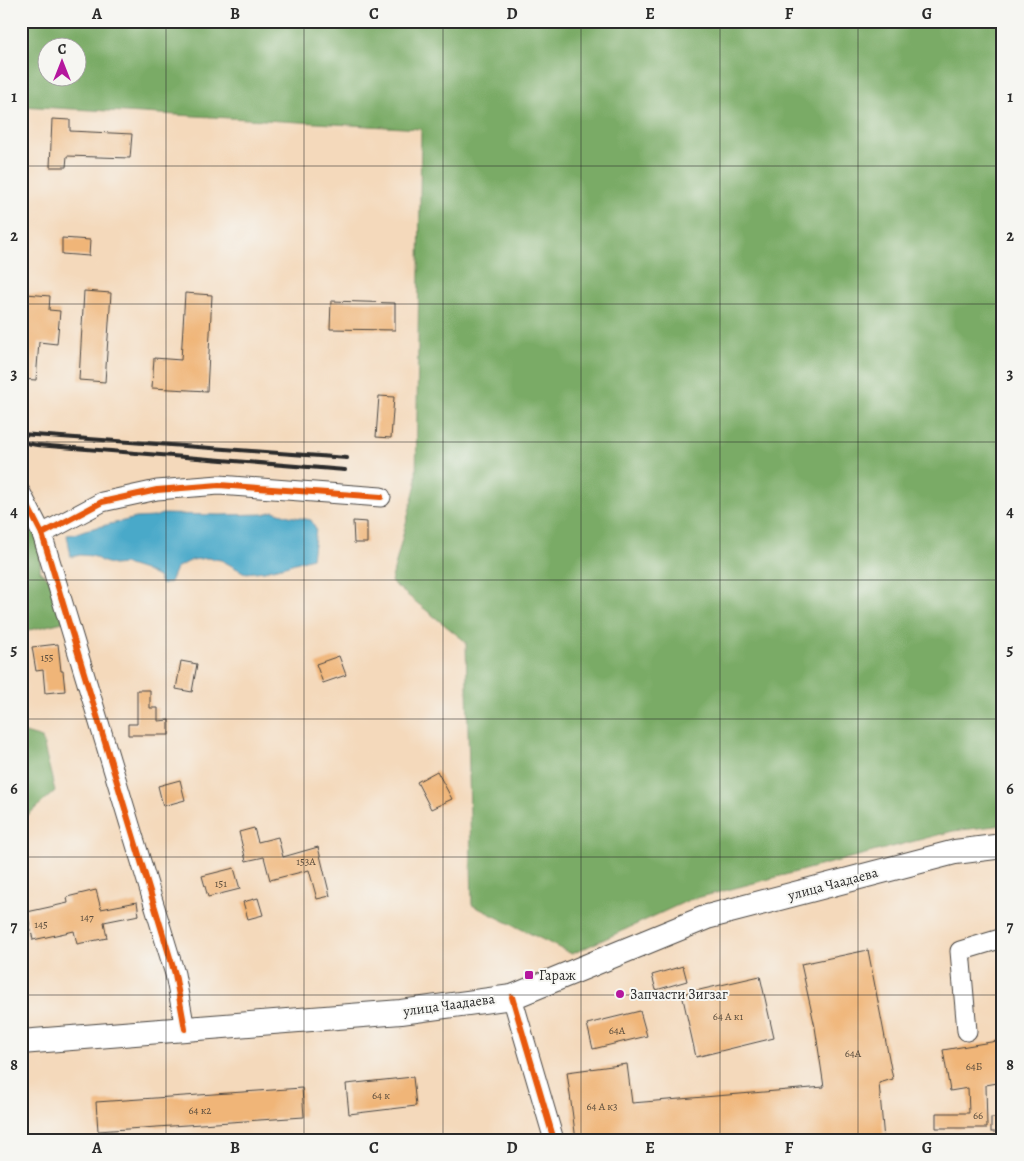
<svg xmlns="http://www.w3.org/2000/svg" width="1024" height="1161" font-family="Alegreya,serif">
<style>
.forest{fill:#7aab66;stroke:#526b48;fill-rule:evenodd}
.water{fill:#4aa9c9;stroke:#3a6a7a}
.building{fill:#f0b578}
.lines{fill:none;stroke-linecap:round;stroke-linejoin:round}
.minor-casing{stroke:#494541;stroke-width:21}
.major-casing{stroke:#494541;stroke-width:26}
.minor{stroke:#fff;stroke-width:19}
.major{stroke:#fff;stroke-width:24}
.rail{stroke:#2b2b2b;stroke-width:4}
.cycleway-casing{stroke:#f6f6f2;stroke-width:9}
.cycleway{stroke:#e8590c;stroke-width:6}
.grid{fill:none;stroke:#2b2b2b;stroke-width:1;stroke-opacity:0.55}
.poi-dot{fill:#b5179e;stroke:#f6f6f2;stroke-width:2}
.labels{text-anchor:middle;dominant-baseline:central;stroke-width:4;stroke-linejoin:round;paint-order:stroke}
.number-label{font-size:11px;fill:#5c4e3e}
.street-label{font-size:14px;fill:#2b2b2b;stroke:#f6f6f2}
.poi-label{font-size:14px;fill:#2b2b2b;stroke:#f6f6f2;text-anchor:start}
.neatline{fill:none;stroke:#2b2b2b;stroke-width:2}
.grid-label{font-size:16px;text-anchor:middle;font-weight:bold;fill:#2b2b2b}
</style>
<rect width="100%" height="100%" fill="#f6f6f2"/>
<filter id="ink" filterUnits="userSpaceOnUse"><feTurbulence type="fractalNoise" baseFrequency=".02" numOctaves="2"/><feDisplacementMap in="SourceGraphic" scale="10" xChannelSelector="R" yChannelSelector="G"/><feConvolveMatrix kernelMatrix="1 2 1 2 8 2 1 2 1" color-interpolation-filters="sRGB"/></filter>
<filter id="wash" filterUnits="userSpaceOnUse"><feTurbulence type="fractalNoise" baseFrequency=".0096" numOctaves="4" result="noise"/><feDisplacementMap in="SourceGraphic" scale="20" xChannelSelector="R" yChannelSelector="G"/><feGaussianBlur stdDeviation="1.12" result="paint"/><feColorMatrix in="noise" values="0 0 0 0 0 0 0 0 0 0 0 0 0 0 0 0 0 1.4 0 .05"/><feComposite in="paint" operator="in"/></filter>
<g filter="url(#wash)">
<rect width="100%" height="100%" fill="#f4d9bb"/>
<g class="forest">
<path d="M21,21h982v804l-50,6 -264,69 -117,54 -100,-49 -6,-263 -75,-60 25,-98 5,-355 -400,-23zM48,48h30v30h-30z"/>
<polygon points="32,525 41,547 40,572 51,580 63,622 21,632 21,527"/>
<polygon points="21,665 22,732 42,738 55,791 21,821"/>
</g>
<polygon class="water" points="273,511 289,516 311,520 316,529 312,558 285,566 264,571 245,573 221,560 207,558 192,560 176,568 170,582 162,585 158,577 144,570 125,564 113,565 101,561 93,556 80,555 71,557 67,535 74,534 85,530 136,518 154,517 162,514 220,515 264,514"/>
<g id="blocks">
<g class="building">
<polygon points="52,119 70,120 70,131 132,134 130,158 67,156 66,167 50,167"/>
<polygon points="62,238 90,240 89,256 62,254"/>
<polygon points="84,291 111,293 105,382 79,380"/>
<polygon points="185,293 212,295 207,391 152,388 154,358 181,360"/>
<polygon points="26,294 50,296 49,310 60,311 57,344 39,342 36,380 21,379 21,347"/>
<polygon points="331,301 395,303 395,330 330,329"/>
<polygon points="379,396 394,397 391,438 376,437"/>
<polygon points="353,521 367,522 367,543 354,543"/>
<polygon points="58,644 61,671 63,671 65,691 45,693 43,670 36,671 32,647"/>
<polygon points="339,656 346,675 323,683 316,664"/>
<polygon points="181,661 197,664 192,692 176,689"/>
<polygon points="137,690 150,690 150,708 158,708 158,721 169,720 169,735 128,735 128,724 137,724"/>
<polygon points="437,771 452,799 431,809 417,782"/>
<polygon points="180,780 185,800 163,806 158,786"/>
<polygon points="254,828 258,842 278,837 283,857 318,847 330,896 317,899 309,870 270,880 264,857 246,861 239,832"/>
<polygon points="234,868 240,889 208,897 202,876"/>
<polygon points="96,890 101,909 137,902 139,915 104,922 107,938 77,944 74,931 33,940 27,912 68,903 67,897"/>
<polygon points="258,898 263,915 248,919 243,902"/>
<polygon points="868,950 893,1079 879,1083 884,1140 576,1140 567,1072 627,1064 632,1103 824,1087 815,1027 801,964"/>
<polygon points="683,966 687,981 656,990 652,975"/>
<polygon points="760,976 774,1038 696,1057 682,994"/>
<polygon points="640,1011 647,1036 593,1049 587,1024"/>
<polygon points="1003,1040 1003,1082 986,1085 987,1128 936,1128 936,1113 969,1113 968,1088 950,1091 943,1050"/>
<polygon points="413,1077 416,1106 349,1114 346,1084"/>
<polygon points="302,1088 304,1117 98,1131 96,1102"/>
<rect x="991" y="1118" width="11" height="14"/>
</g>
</g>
</g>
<g filter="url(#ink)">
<use href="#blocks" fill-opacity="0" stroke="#494541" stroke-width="1"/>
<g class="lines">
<defs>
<g id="minor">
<polyline points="21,493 42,534 175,974 185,1029"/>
<polyline points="42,534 102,502 157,490 219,485 381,497"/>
<polyline points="512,997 554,1140"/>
<polyline points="967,1031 960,951 1003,938"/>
</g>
<polyline id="major" points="21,1042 401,1012 512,997 707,917 955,852 1003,846"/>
</defs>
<use href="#minor" class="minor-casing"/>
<use href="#major" class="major-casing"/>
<use href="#minor" class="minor"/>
<use href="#major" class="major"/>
<g class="rail">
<polyline points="21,434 347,458"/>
<polyline points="21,442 37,445 345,470"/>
</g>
<defs>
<g id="cycleway">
<polyline points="21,493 42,534 175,974 185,1029"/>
<polyline points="42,534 102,502 157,490 219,485 381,497"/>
<polyline points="512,997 554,1140"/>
</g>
</defs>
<use href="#cycleway" class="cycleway-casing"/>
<use href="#cycleway" class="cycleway"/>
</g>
</g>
<path class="grid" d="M166,21v1119M304,21v1119M443,21v1119M581,21v1119M720,21v1119M858,21v1119M21,166h982M21,304h982M21,442h982M21,580h982M21,719h982M21,857h982M21,995h982"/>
<g class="poi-dot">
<rect x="524" y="970" width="10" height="10" rx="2.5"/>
<circle cx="620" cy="994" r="5"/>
</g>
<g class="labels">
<g class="number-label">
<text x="47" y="657">155</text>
<text x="306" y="861">153А</text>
<text x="221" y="883">151</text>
<text x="87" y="917">147</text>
<text x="41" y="924">145</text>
<text x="728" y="1016">64 А к1</text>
<text x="617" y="1030">64А</text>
<text x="853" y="1053">64А</text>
<text x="974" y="1066">64Б</text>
<text x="381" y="1095">64 к</text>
<text x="602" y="1106">64 А к3</text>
<text x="200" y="1110">64 к2</text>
<text x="978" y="1115">66</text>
</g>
<g class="street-label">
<text transform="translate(833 884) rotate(-15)">улица Чаадаева</text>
<text transform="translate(449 1005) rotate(-8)">улица Чаадаева</text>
</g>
<g class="poi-label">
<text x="539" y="975">Гараж</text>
<text x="630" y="994">Запчасти Зигзаг</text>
</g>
</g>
<rect width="1024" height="1161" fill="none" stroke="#f6f6f2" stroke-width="55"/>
<g transform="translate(62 62)"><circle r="24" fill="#f6f6f2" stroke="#a5a5a2"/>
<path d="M0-4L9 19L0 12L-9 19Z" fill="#b5179e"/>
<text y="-8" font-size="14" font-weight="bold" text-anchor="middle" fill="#2b2b2b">С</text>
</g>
<rect x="28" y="28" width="968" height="1106" class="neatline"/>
<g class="grid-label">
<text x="97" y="19">A</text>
<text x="235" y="19">B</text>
<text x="374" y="19">C</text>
<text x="512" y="19">D</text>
<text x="650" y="19">E</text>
<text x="789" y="19">F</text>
<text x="927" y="19">G</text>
<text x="14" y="102">1</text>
<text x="1010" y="102">1</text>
<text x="14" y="241">2</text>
<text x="1010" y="241">2</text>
<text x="14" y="379">3</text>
<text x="1010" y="379">3</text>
<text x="14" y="517">4</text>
<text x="1010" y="517">4</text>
<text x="14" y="655">5</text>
<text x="1010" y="655">5</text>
<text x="14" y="794">6</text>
<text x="1010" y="794">6</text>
<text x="14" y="932">7</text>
<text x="1010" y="932">7</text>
<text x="14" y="1070">8</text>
<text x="1010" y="1070">8</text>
<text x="97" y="1153">A</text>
<text x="235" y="1153">B</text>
<text x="374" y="1153">C</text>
<text x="512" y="1153">D</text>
<text x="650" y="1153">E</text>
<text x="789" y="1153">F</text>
<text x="927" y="1153">G</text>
</g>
</svg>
